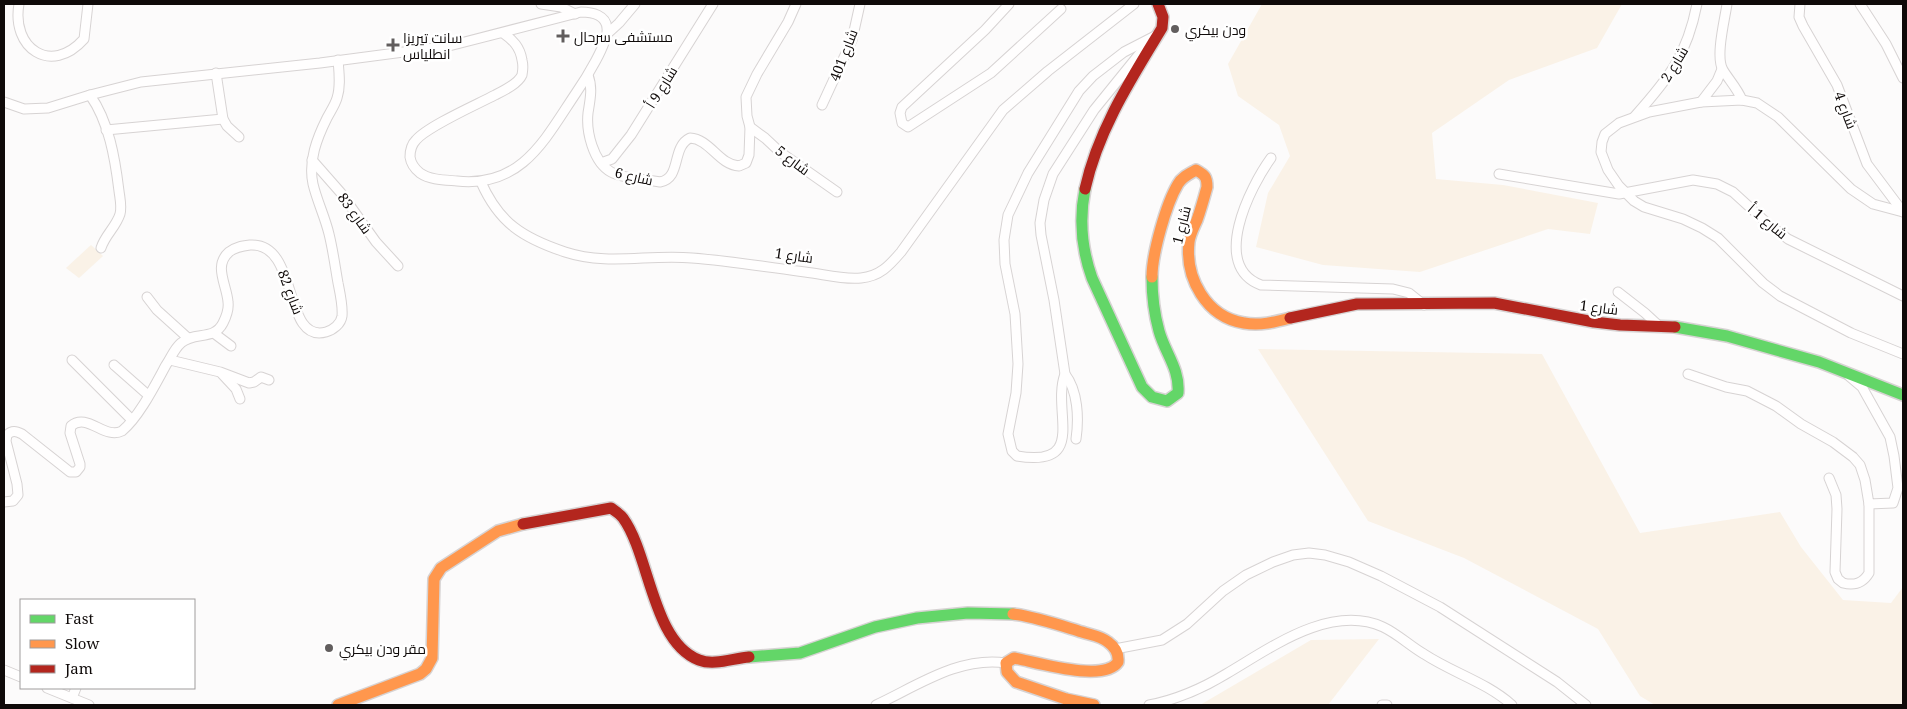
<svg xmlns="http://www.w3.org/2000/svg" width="1907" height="709" font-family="'Noto Serif',Cairo,serif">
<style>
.green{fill:#faf2e7}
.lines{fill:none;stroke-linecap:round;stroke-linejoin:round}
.street-casing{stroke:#d7d3d3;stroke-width:11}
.fast-casing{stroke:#d7d3d3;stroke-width:14}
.slow-casing{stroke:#d7d3d3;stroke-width:14}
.jam-casing{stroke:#d7d3d3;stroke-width:14}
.street{stroke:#fffefe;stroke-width:9}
.fast{stroke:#63d668;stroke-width:11}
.slow{stroke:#ff974d;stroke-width:11}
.jam{stroke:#b3261e;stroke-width:11}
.poi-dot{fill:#625e5e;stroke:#fff;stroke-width:2}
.labels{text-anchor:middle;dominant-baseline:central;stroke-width:5;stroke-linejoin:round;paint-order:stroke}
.poi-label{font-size:14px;fill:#0f0a09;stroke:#fff;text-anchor:start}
.street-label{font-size:14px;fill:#0f0a09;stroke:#fff}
</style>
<rect width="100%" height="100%" fill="#fcfbfb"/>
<g class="green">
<polygon points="1262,4 1622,4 1597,48 1509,80 1432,133 1436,179 1503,185 1598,203 1590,234 1548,229 1420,272 1323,265 1256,247 1268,193 1290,156 1279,125 1238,96 1228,64"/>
<polygon points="91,245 103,256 79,278 66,268"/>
<polygon points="1258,349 1542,354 1640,533 1780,512 1801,547 1843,600 1891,603 1903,587 1903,705 1655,705 1640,696 1598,629 1464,558 1368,521"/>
<polygon points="1379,639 1328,705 1200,705 1311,640"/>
</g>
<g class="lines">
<defs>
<g id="street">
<path d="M19,4c-8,44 32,72 65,35l4,-35"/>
<polyline points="541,4 561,7 575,14"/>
<polyline points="1009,4 985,30 902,107 900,113 902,123 908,127 991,73 1061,9"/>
<path d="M1727,4c-2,15 -12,53 -4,66 6,10 14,18 19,30"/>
<polyline points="1800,4 1799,17 1803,26 1837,85 1867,164 1903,212"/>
<polyline points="1860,4 1886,44 1903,78"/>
<polyline points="607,34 619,23 635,4"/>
<polyline points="216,73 223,119 227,126 239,137"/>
<path d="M588,75c5,13 2,25 0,38 -2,18 5,49 23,59 13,7 33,7 49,10 22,-4 11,-35 30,-44 20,1 29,27 49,28l7,-3 3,-8 1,-28 -3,-11 -1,-19 11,-23 31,-52 8,-18"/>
<path d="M90,95c19,27 25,63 29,96 1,8 3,16 1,23 -4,13 -15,21 -19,34"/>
<path d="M4,102l20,7 24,-1 42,-13 51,-13 179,-19 129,-17 132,-34c11,0 25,3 26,16 2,14 -22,52 -31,65 -31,46 -54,95 -119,88 -12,-1 -27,-1 -37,-8 -5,-4 -9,-9 -10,-16 0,-6 1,-12 6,-17 12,-14 60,-35 79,-45 8,-4 23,-11 27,-20 1,-5 1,-11 0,-15 -2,-13 -9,-20 -19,-27"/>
<polyline points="1701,102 1717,81 1722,69"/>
<polyline points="822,105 852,40 860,4"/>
<path d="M1635,116c34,-38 52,-61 62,-112"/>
<polyline points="750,127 765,138 780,152 837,192"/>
<polyline points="106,130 223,119"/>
<path d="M1271,158c-21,29 -61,108 -10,127l132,4 16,4 15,12"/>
<polyline points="312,160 341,193 376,242 398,266"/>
<polyline points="601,163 612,159 631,135 713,4"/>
<polyline points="1499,174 1619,194 1693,180 1717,184 1733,192 1767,223 1788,239 1903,296"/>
<path d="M481,182c18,41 42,56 84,70 43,14 83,2 127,6 38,3 75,9 113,14 18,2 38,8 56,6 19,-2 28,-12 40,-26l102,-142 45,-39 86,-67"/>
<polyline points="1903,212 1873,204 1851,189 1778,117 1757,103 1742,100 1701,102 1649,112 1619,123 1605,134 1602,142 1601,152 1608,170 1619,186 1634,201 1644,207 1683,219 1702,228 1718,238 1763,283 1780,296 1851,333 1903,354"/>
<polyline points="1618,292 1645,313 1658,325"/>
<polyline points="147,297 157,310 188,338"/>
<polyline points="215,334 231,346"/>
<polyline points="72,360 132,420"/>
<polyline points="170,360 220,372 249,383 254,382 261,377 269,380"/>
<polyline points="114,365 148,395"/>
<polyline points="222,374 236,389 240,399"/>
<path d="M1065,374c-14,37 24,94 -48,82l-5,-5 -4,-17 8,-41 2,-29 -3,-50 -10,-50 -1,-24 4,-25 20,-42 51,-82 14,-15 31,-24 33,-17"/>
<polyline points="1688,374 1726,387 1747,391 1776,406 1801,424 1833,442 1853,457 1860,465 1865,480 1869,504 1893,503 1898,488 1894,456 1890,437 1862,387 1849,376"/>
<path d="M1076,439c3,-21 2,-48 -11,-65l-11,-74 -13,-65 -1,-12 4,-23 9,-26 41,-64 51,-63"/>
<path d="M1829,478l7,17 1,14 -2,63 3,7 5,4c12,3 20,0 26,-10v-69"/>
<path d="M4,502l9,-1 5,-6 -1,-11 -11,-43 1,-6c5,-5 9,-4 15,-1l48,38h6l4,-5v-3l-10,-31 1,-7c16,-14 34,14 51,5 17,-14 33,-46 44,-66 5,-7 8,-16 15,-22 13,-12 33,-2 42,-20 3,-6 6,-14 5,-21 -1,-17 -15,-36 1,-50 6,-5 13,-6 21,-7 50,-3 32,99 76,87 7,-2 15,-8 16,-16 1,-10 -2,-23 -4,-33 -3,-17 -5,-33 -9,-49 -4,-17 -12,-33 -16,-50 -5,-23 4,-46 14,-66 3,-6 8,-13 10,-20 4,-12 2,-25 1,-38"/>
<polyline points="1115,649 1162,640 1187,624 1223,591 1246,575 1273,562 1293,555 1309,553 1325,555 1349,562 1381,576 1440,607 1557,682 1586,705"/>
<polyline points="4,670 21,677"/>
<polyline points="47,688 89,705"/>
<polyline points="72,698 76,688"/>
<path d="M876,705c41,-19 83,-49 130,-42"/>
<path d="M1149,705c26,-5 54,-17 77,-31 43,-25 104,-71 157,-47 15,7 27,19 41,27 29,19 62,28 88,51"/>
<polyline points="1382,705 1387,705"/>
</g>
<g id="fast">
<path d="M1085,189c-6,30 -3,61 7,89l50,109 10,10 15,4 11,-8c2,-24 -13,-40 -19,-62 -5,-18 -7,-35 -7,-54"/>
<polyline points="1675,327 1727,336 1819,362 1903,395"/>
<polyline points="749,657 800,653 875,627 917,618 968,613 1013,614"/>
</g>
<g id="slow">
<path d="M1152,277c0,-23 14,-73 26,-93 4,-7 11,-10 18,-14 9,5 11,7 11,17 -3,11 -6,22 -10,33 -3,7 -7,14 -8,22 -4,36 17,75 55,81 16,3 31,-1 46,-5"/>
<path d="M1013,614c23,3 46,11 69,18 9,3 19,4 26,10 7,5 11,11 10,20 -14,21 -82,0 -104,-4l-8,5 1,9 9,10 50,17 28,6"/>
<polyline points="338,705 420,674 426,669 432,658 434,579 441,568 498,531 523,524"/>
</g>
<g id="jam">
<path d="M1085,189c13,-59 46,-110 77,-161l1,-11 -5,-13"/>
<polyline points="1290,318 1357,304 1494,303 1594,322 1620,325 1675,327"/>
<path d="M523,524l88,-16c4,3 9,6 12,10 27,37 29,124 76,142 15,6 35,-2 50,-3"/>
</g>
</defs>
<use href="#street" class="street-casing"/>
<use href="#fast" class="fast-casing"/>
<use href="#slow" class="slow-casing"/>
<use href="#jam" class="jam-casing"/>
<use href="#street" class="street"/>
<use href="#fast" class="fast"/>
<use href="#slow" class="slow"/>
<use href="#jam" class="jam"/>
</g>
<g class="poi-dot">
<circle cx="1175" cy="29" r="5"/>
<path d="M560.5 28.5h5v5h5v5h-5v5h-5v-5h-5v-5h5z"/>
<path d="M390.5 37.5h5v5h5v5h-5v5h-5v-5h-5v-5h5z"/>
<circle cx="329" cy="648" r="5"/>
</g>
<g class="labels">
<g class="poi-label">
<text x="1185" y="29">ودن بيكري</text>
<text x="574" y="36">مستشفى سرحال</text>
<text x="403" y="37">سانت تيريزا<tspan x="403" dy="16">انطلياس</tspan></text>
<text x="339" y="648">مقر ودن بيكري</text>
</g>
<g class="street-label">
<text transform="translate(843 55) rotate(-69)">شارع 401</text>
<text transform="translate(1674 64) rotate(-59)">شارع 2</text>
<text transform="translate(661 87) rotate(-58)">شارع 9 أ</text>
<text transform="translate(1846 110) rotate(69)">شارع 4</text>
<text transform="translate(793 160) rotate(37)">شارع 5</text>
<text transform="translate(634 176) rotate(13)">شارع 6</text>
<text transform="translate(355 213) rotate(54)">شارع 83</text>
<text transform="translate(1768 221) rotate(40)">شارع 1 أ</text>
<text transform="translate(1181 225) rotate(-76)">شارع 1</text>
<text transform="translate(794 255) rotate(8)">شارع 1</text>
<text transform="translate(291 292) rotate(69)">شارع 82</text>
<text transform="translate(1599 307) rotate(7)">شارع 1</text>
</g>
</g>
<rect width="1907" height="709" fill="none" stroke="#0f0a09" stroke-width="10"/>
<rect x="20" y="599" width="175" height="90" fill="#ffffff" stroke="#9f9d9d"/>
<rect x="30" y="615" width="25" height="8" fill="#63d668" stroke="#9f9d9d"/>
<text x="65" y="624" font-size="15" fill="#0f0a09">Fast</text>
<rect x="30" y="640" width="25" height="8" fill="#ff974d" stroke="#9f9d9d"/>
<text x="65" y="649" font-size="15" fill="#0f0a09">Slow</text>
<rect x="30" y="665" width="25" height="8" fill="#b3261e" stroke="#9f9d9d"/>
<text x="65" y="674" font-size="15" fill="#0f0a09">Jam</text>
</svg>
